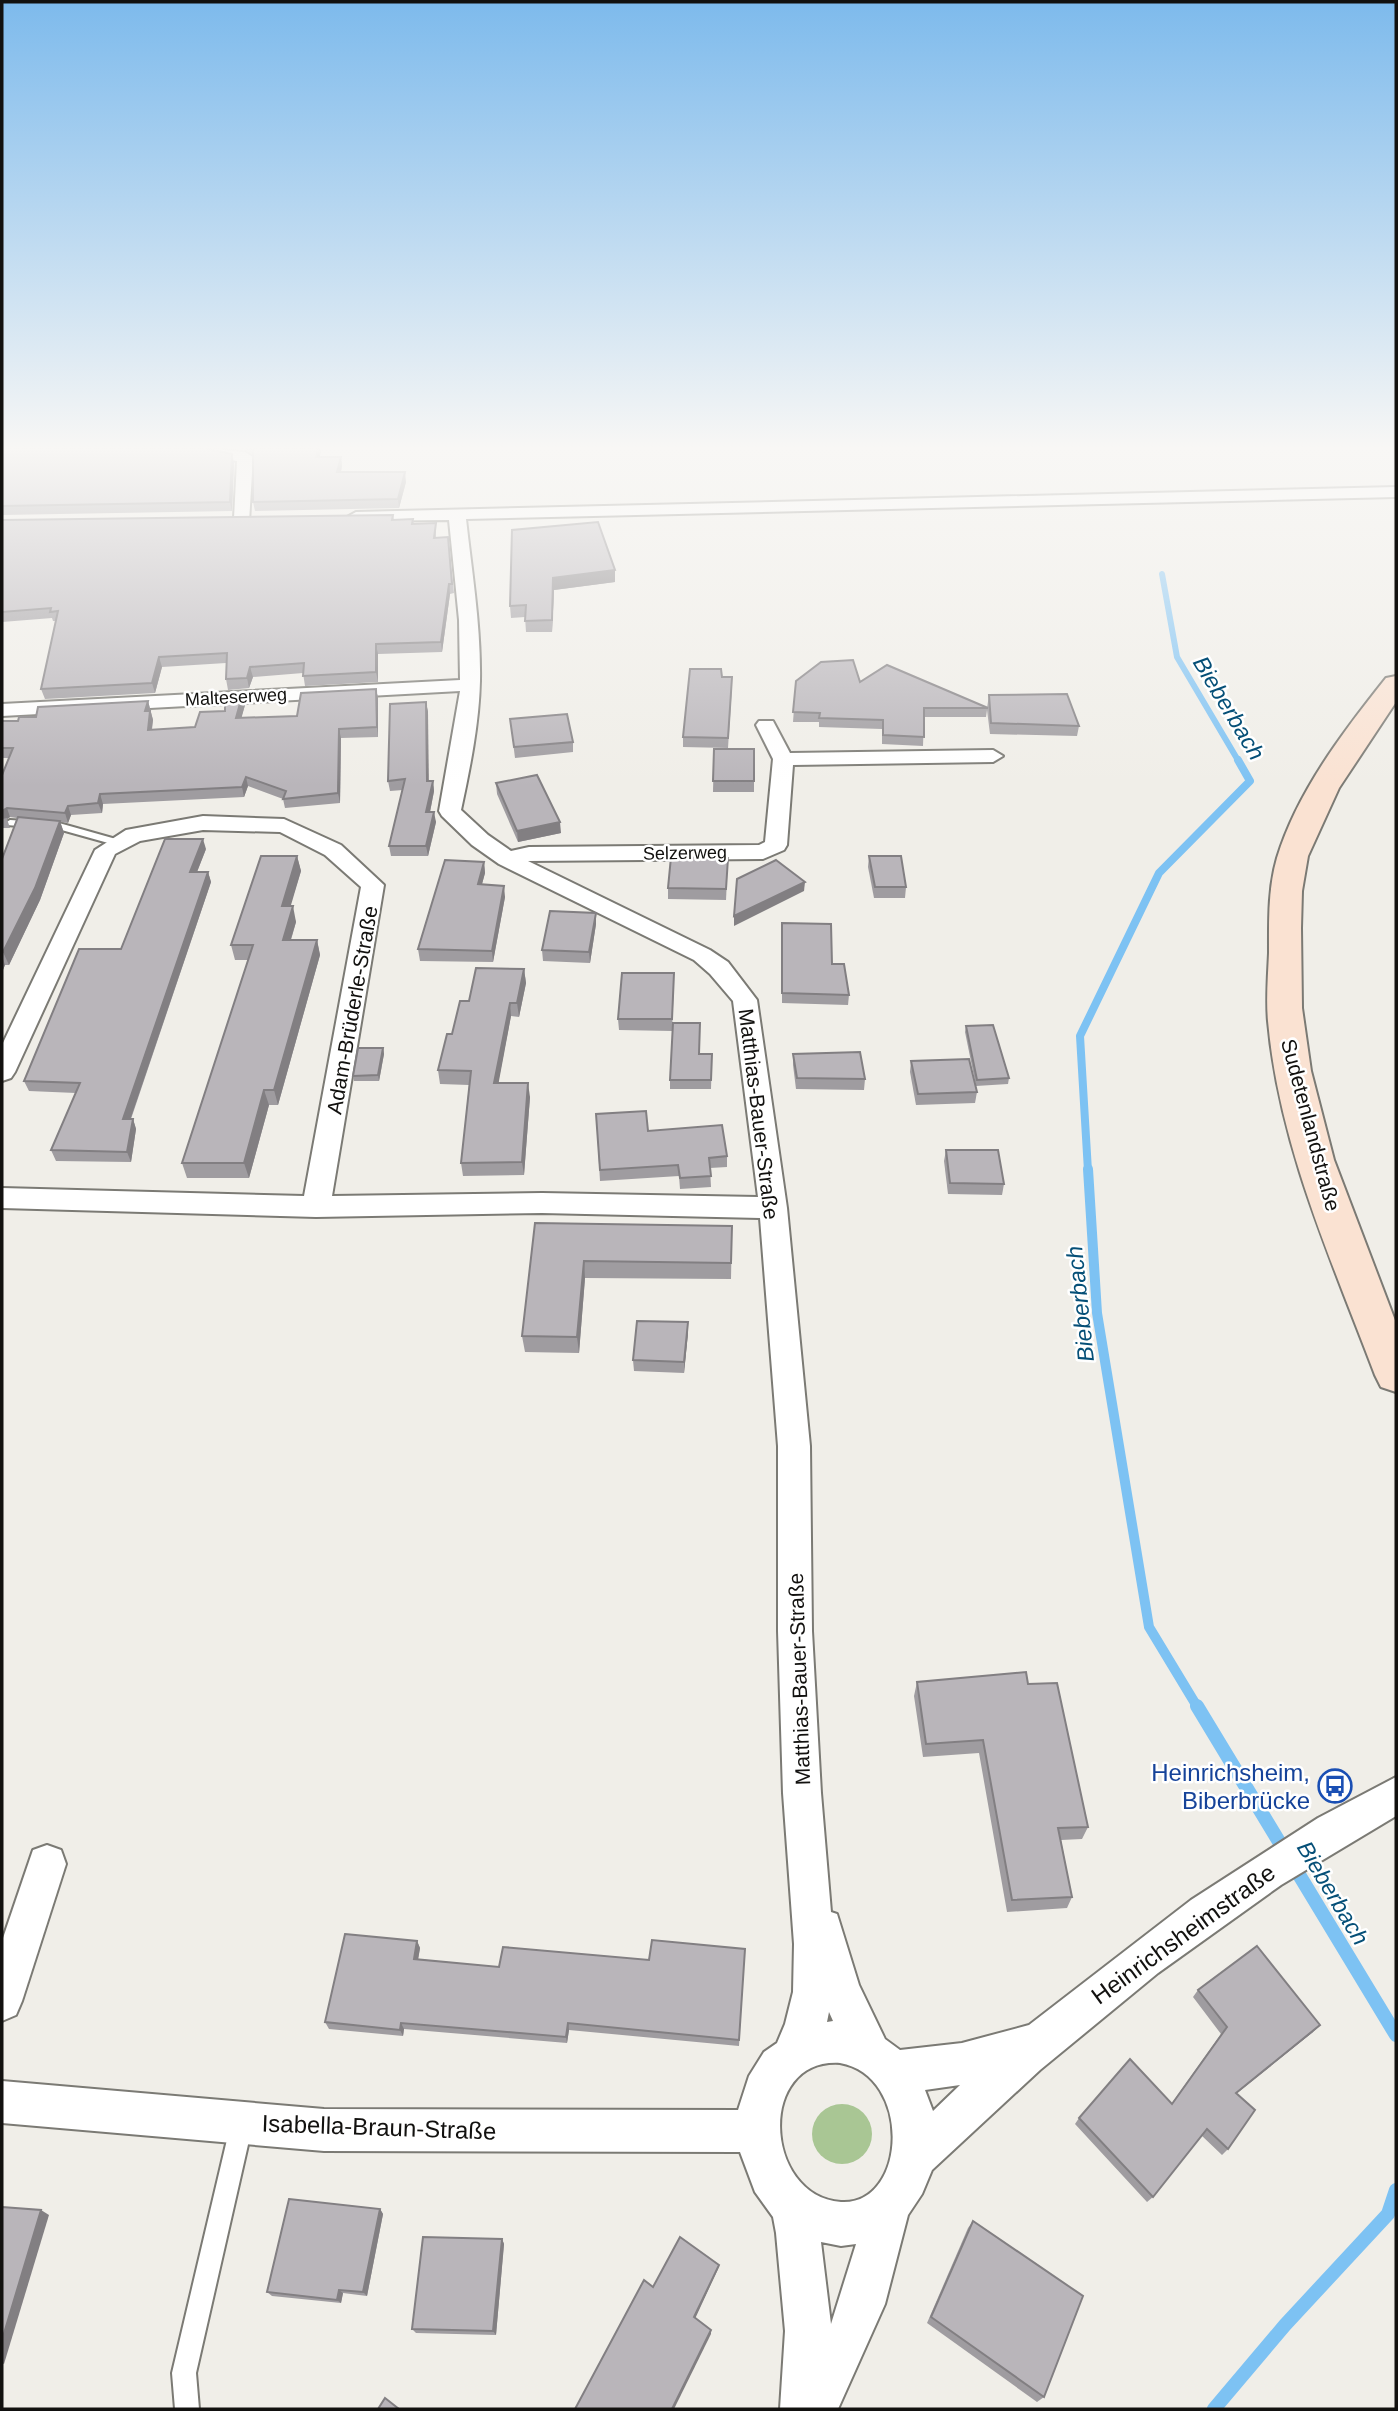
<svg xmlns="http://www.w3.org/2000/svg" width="1398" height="2411" font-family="Arial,sans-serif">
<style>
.green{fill:#a9c694}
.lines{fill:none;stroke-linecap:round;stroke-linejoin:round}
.stream-far3{stroke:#7dc2f3;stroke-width:6}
.stream-far2{stroke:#7dc2f3;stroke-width:8}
.stream-far1{stroke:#7dc2f3;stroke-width:10}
.stream{stroke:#7dc2f3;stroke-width:14}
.lane-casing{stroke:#7b7a74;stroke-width:4}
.street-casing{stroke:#7b7a74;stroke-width:4}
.secondary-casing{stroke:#7b7a74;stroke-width:4}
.lane{fill:#fff;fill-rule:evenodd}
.street{fill:#fff;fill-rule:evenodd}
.secondary{fill:#fae2d2;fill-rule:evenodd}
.wall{fill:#9f9ca0}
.shaded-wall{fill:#827f82}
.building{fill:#b9b5ba;stroke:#827f82;stroke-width:2}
.labels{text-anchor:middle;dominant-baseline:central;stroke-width:5;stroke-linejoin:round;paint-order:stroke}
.far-street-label{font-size:18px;fill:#12110f;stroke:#fff}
.street-label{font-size:21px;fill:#12110f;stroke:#fff}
.water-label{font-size:23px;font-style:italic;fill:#054f77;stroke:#fff}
.near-transit-label{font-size:24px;fill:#164399;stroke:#fff;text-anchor:end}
.near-street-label{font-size:24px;fill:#12110f;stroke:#fff}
</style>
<rect width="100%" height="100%" fill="#f0eee8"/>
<circle class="green" cx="842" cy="2134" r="30"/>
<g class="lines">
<polyline class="stream-far3" points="1162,574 1177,657 1239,762"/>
<polyline class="stream-far2" points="1088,1171 1080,1036 1159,873 1250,781 1238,760"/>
<polyline class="stream-far1" points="1088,1169 1097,1313 1149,1627 1198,1708"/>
<g class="stream">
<polyline points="1197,1706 1396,2035"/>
<polyline points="1214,2409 1285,2325 1388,2214 1396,2190"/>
</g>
<defs>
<g id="lane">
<polygon points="10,820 59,823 123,841 125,843 119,846 58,829 6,825 5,823"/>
<polygon points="241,2116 249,2119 252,2127 196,2373 199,2409 175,2409 172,2373 230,2127 233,2119"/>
</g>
<g id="street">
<polygon points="214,449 245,452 253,457 249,522 237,522 234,518 237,461 208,457 206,454"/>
<path d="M1396,487v10l-930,22c6,54 15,108 14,162 -1,43 -10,87 -19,129l27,25 23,16 18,-4 230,-2 6,-3 8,-83 -17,-34 3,-4h14l17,32 203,-3 10,6 -10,6 -200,3 -6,80 -3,5 -21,9 -235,2 182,89 18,12 29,38 30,208 23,238 2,185 9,162 10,119 6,2 22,71 26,54 15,11 62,-7 67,-18 162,-125 127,-82 78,-41v39l-115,69 -123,88 -118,97 -108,100 -10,24 -14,21 -23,89 -47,105h-58l5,-78 -9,-98 -3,-16 -18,-25 -15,-40 -416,-1 -322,-28v-42l322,28 414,1 11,-34 15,-24 13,-9 8,-19 8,-32 1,-48 -11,-151 -5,-162v-185l-18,-228 -218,-5 -226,4 -314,-9v-20l302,8 57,-309 -36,-32 -45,-23 -77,-2 -63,11 -25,13 -100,218 -4,6 -9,3v-36l93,-195 31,-20 77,-14 81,3 57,26 43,40 -52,311 210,-3 216,4 -25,-196 -23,-27 -16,-14 -195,-96 -27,-19 -30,-29 -3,-5 21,-120 -458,25v-12l458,-24 -1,-60 -10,-100 -99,1 -3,-4 9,-5zM829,2012l4,9 -6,1zM840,2063c73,13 67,143 1,139 -77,-5 -85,-144 -1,-139zM960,2085l-27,26 -8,-21zM821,2242l20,4 15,-2 -25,80z"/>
<polygon points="47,1845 61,1850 66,1864 22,2001 16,2015 2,2021 2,1941 33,1850"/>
</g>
<path id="secondary" d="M1396,676v26l-57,86 -31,68 -6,35 -1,37 1,80 9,63 23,89 62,163v69l-15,-5 -6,-12c-43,-114 -96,-230 -107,-354 -2,-22 0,-45 1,-68 0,-32 -1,-64 8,-95 20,-66 66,-126 109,-180z"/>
</defs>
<use href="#lane" class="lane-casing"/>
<use href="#street" class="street-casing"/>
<use href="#secondary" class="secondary-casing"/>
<use href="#lane" class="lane"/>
<use href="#street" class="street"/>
<use href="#secondary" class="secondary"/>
</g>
<g class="wall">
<polygon points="2,448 209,450 234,463 232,511 2,515 2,517"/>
<polygon points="236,448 320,448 320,457 341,457 342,466 341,472 406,482 399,508 255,511 253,502 253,454 245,449"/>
<polygon points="393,515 394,520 413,519 414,524 436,523 436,538 448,537 454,593 450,594 442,652 378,654 378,682 305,686 303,673 253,677 249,688 228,690 226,679 226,663 162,667 155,693 45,699 41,689 56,621 53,621 52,618 2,622 2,520"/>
<polygon points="512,530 615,570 615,582 554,590 552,632 526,632 525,617 511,618 510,606"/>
<polygon points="796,681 860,682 987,708 989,695 1079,726 1077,736 990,734 987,710 986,717 924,717 923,746 882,744 882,729 819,727 819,722 793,722"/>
<polygon points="732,687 728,748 683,747 683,737"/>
<polygon points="376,689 378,698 378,737 341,738 340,803 285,808 283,799 248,786 244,797 103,804 102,813 71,815 68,823 60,822 64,833 40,900 9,965 5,965 2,972 2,859 17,818 10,817 7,819 10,828 2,828 2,775 9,758 2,758 2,721 18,721 36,717 148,701 153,720 152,730 195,727 225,711 245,705 241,718 297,716"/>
<polygon points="426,702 428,712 428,781 433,781 434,791 430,812 436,822 428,856 391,856 389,846 403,790 390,791 388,781"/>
<polygon points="510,719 573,742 573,752 515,758"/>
<polygon points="714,749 754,781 754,792 713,792"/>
<polygon points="496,783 561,833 518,842 497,794"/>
<polygon points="206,849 197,872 208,872 211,882 131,1119 133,1119 136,1129 131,1162 56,1161 51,1150 76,1093 29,1091 24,1081 121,949"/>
<polygon points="297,856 301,871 290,906 296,922 291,940 317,940 320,955 278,1105 269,1105 249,1178 187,1178 182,1163 248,960 235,960 231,945"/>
<polygon points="869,856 906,887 905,898 874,898 868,867"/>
<polygon points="728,858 726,900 668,899 668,888"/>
<polygon points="484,862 485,873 482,884 505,897 493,962 420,961 418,949"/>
<polygon points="596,913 596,924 590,963 543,961 542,950"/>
<polygon points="782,934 832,964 849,995 848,1005 782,1003"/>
<polygon points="524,969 526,983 519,1017 511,1016 498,1083 530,1097 524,1175 463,1176 461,1163 469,1085 440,1084 438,1070 452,1034 469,1001"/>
<polygon points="674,985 672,1031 619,1030 618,1019"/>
<polygon points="966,1026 1009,1078 1008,1084 976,1086 965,1032"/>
<polygon points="383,1048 384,1054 379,1081 354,1081 353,1076"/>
<polygon points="700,1054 712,1054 711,1089 670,1089 670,1080"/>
<polygon points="793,1054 865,1079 864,1090 796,1089 793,1065"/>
<polygon points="911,1061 977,1092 975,1103 916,1105 910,1072"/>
<polygon points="596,1114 727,1156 727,1167 710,1168 711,1187 680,1189 679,1176 600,1181"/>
<polygon points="946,1150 1004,1184 1002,1195 948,1194 944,1161"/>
<polygon points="535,1223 732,1226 731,1279 585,1278 579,1353 525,1352 522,1336"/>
<polygon points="688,1333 684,1373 634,1371 633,1360"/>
<polygon points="917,1682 1028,1684 1088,1827 1082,1839 1061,1840 1072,1897 1067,1908 1007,1912 979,1753 923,1757 914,1696"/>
<polygon points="417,1941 420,1948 418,1959 499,1967 649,1960 745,1949 739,2046 569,2030 567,2043 404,2029 403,2036 329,2029 325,2022"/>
<polygon points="1198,1990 1313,2032 1236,2094 1228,2149 1222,2155 1201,2135 1153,2197 1147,2202 1075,2124 1079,2118 1172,2103 1221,2034 1193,1997"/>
<polygon points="380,2209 383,2214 367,2296 343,2293 341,2303 272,2296 267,2292"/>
<polygon points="973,2221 1044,2397 1037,2402 927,2323 968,2228"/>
<polygon points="502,2239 504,2244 496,2335 416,2333 412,2329"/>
</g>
<g class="shaded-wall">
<polygon points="318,448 320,448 321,451 318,467 316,457"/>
<polygon points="232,454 234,463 232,511 230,502"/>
<polygon points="341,457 342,466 339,482 337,472"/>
<polygon points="405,472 406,482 399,508 398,499"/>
<polygon points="615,570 615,582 554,590 552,632 552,620 553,578"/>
<polygon points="449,584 450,594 442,652 441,642"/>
<polygon points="376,644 378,654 378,682 376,672"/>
<polygon points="159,657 162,667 155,693 152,683"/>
<polygon points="250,667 253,677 249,688 247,678"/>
<polygon points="376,689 378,698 378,737 377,727"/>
<polygon points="242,696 245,705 239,727 236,718"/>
<polygon points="148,701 153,720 150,740 148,730 145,711"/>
<polygon points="426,702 428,712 429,791 427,781"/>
<polygon points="339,729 341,738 340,803 338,793"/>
<polygon points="246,777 248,786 244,797 242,787"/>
<polygon points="433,781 434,791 428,822 426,812"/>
<polygon points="100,794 103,804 102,813 98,803"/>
<polygon points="68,806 71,815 68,823 65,813"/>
<polygon points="7,808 10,817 7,819 7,818 2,819 2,811"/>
<polygon points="434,812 436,822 428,856 426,846"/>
<polygon points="60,821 64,833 40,900 9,965 3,952"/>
<polygon points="560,822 561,833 518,842 517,831"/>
<polygon points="203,839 206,849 193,882 190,872"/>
<polygon points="297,856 301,871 286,922 282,906"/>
<polygon points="484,862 485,873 479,895 478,884"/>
<polygon points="208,872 211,882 127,1129 123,1119"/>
<polygon points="805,882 804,891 734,926 734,916"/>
<polygon points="504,886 505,897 493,962 492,951"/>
<polygon points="293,906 296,922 286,955 283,940"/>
<polygon points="596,913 596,924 590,963 589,952"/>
<polygon points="317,940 320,955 278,1105 274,1090"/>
<polygon points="2,956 5,965 2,972"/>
<polygon points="524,969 526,983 519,1017 517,1003"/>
<polygon points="510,1003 511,1016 496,1097 494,1083"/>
<polygon points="383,1048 384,1054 379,1081 378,1075"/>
<polygon points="528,1083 530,1097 524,1175 522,1162"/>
<polygon points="264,1090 269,1105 249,1178 244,1163"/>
<polygon points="133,1119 136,1129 131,1162 127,1152"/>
<polygon points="584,1261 585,1278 579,1353 577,1337"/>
<polygon points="688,1322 688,1333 684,1373 684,1362"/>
<polygon points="417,1941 420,1948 417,1966 414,1959"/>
<polygon points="401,2023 404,2029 403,2036 400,2030"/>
<polygon points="568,2023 569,2030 567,2043 566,2037"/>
<polygon points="1320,2025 1313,2032 1229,2099 1236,2093"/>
<polygon points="380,2209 383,2214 367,2296 363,2292"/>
<polygon points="41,2210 49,2215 4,2364 2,2363 2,2340"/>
<polygon points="502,2239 504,2244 496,2335 493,2331"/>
<polygon points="719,2265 718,2269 694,2321 694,2317"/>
<polygon points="339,2290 343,2293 341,2303 337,2300"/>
<polygon points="711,2330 711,2334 674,2409 672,2409"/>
</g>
<g class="building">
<polygon points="2,448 203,448 232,454 230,502 2,506"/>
<polygon points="253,448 318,448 316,457 341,457 337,472 405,472 398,499 253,502"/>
<polygon points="393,515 392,520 413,519 412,524 436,523 434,538 448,537 452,584 449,584 441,642 376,644 376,672 303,676 304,663 250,667 247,678 226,679 227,653 159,657 152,683 41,689 58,611 50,612 51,608 2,612 2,520"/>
<polygon points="598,522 615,570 553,578 552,620 525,621 526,605 510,606 512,530"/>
<polygon points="853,660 860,682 887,665 988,708 924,708 924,737 883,735 883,720 819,718 820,713 793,712 796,681 821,662"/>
<polygon points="690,669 721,669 722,677 732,677 728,738 683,737"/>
<polygon points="376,689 377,727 339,729 338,793 283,799 286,791 246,777 242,787 100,794 98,803 68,806 65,813 7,808 2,811 2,775 13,748 2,748 2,721 18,721 19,717 36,717 38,707 148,701 145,711 150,711 148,730 195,727 200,712 225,711 225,697 242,696 236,718 297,716 301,693"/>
<polygon points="1067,694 1079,726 991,723 989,695"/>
<polygon points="426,702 427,781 433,781 426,812 434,812 426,846 389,846 405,779 388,781 390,704"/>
<polygon points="567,714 573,742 514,747 510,719"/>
<polygon points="714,749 754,749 754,781 713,781"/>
<polygon points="537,775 560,822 517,831 496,783"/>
<polygon points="18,817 60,821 35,888 3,952 2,952 2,859"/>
<polygon points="165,839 203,839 190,872 208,872 123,1119 133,1119 127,1152 51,1150 80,1083 24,1081 79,949 121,949"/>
<polygon points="261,856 297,856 282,906 293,906 283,940 317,940 274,1090 264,1090 244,1163 182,1163 253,945 231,945"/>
<polygon points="869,856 901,856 906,887 875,887"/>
<polygon points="671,857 728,858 726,889 668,888"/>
<polygon points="445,860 484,862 478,884 504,886 492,951 418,949"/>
<polygon points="776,860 805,882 734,916 737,879"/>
<polygon points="550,911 596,913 589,952 542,950"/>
<polygon points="782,923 831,924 832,964 844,964 849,995 782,993"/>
<polygon points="476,968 524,969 517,1003 510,1003 494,1083 528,1083 522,1162 461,1163 471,1071 438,1070 447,1034 452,1034 460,1001 469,1001"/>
<polygon points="622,973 674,973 672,1019 618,1019"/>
<polygon points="673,1023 700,1023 699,1054 712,1054 711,1080 670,1080"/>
<polygon points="993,1025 1009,1078 977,1080 966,1026"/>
<polygon points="358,1048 383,1048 378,1075 353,1076"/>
<polygon points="860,1052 865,1079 797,1078 793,1054"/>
<polygon points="969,1059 977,1092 918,1094 911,1061"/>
<polygon points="646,1111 648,1131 722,1125 727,1156 709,1158 711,1176 680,1178 678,1165 600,1170 596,1114"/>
<polygon points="946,1150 998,1150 1004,1184 950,1183"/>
<polygon points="535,1223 732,1226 731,1263 584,1261 577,1337 522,1336"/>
<polygon points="637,1321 688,1322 684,1362 633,1360"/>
<polygon points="1026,1672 1028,1684 1057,1683 1088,1827 1058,1828 1072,1897 1012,1900 983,1740 926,1744 917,1682"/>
<polygon points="345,1934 417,1941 414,1959 499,1967 503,1947 649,1960 652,1940 745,1949 739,2040 568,2023 566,2037 401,2023 400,2030 325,2022"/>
<polygon points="1257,1946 1320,2025 1236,2093 1255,2110 1228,2149 1207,2129 1153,2197 1079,2118 1130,2059 1172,2104 1227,2027 1198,1990"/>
<polygon points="289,2199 380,2209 363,2292 339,2290 337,2300 267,2292"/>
<polygon points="2,2207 41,2210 2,2340"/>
<polygon points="973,2221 1083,2296 1044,2397 931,2317"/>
<polygon points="423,2237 502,2239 493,2331 412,2329"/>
<polygon points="680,2237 719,2265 694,2317 711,2330 672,2409 575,2409 644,2280 653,2287"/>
<polygon points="385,2398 399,2409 378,2409"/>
</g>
<linearGradient id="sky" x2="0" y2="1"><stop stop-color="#7dbaec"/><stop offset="0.57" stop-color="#f8f7f5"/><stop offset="1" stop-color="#f8f7f5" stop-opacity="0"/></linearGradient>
<rect width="1398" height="786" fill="url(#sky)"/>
<defs>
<symbol id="bus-ring" viewBox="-11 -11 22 22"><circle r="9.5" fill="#fff" stroke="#1a4fb4" stroke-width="1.5"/><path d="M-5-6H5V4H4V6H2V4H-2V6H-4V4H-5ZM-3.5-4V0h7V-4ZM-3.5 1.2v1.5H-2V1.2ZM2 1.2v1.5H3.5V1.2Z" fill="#1a4fb4"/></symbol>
</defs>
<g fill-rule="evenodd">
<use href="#bus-ring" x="1316" y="1767" width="38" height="38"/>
</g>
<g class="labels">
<g class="far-street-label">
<text transform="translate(236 697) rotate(-3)">Malteserweg</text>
<text transform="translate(685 853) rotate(-1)">Selzerweg</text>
</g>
<g class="street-label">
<text transform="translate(352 1010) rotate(-80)">Adam-Brüderle-Straße</text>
<text transform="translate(759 1114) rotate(83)">Matthias-Bauer-Straße</text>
<text transform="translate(1311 1125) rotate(75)">Sudetenlandstraße</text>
<text transform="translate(799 1679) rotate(-92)">Matthias-Bauer-Straße</text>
</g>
<g class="water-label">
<text transform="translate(1229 708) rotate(59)">Bieberbach</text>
<text transform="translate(1080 1304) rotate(-96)">Bieberbach</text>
<text transform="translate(1333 1893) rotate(59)">Bieberbach</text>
</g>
<g class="near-transit-label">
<text x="1310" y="1772">Heinrichsheim,<tspan x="1310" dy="28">Biberbrücke</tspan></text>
</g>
<g class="near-street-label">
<text transform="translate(1183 1934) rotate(-36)">Heinrichsheimstraße</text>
<text transform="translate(379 2127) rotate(2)">Isabella-Braun-Straße</text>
</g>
</g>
<rect width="1398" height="2411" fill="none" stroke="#12110f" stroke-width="7"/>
</svg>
